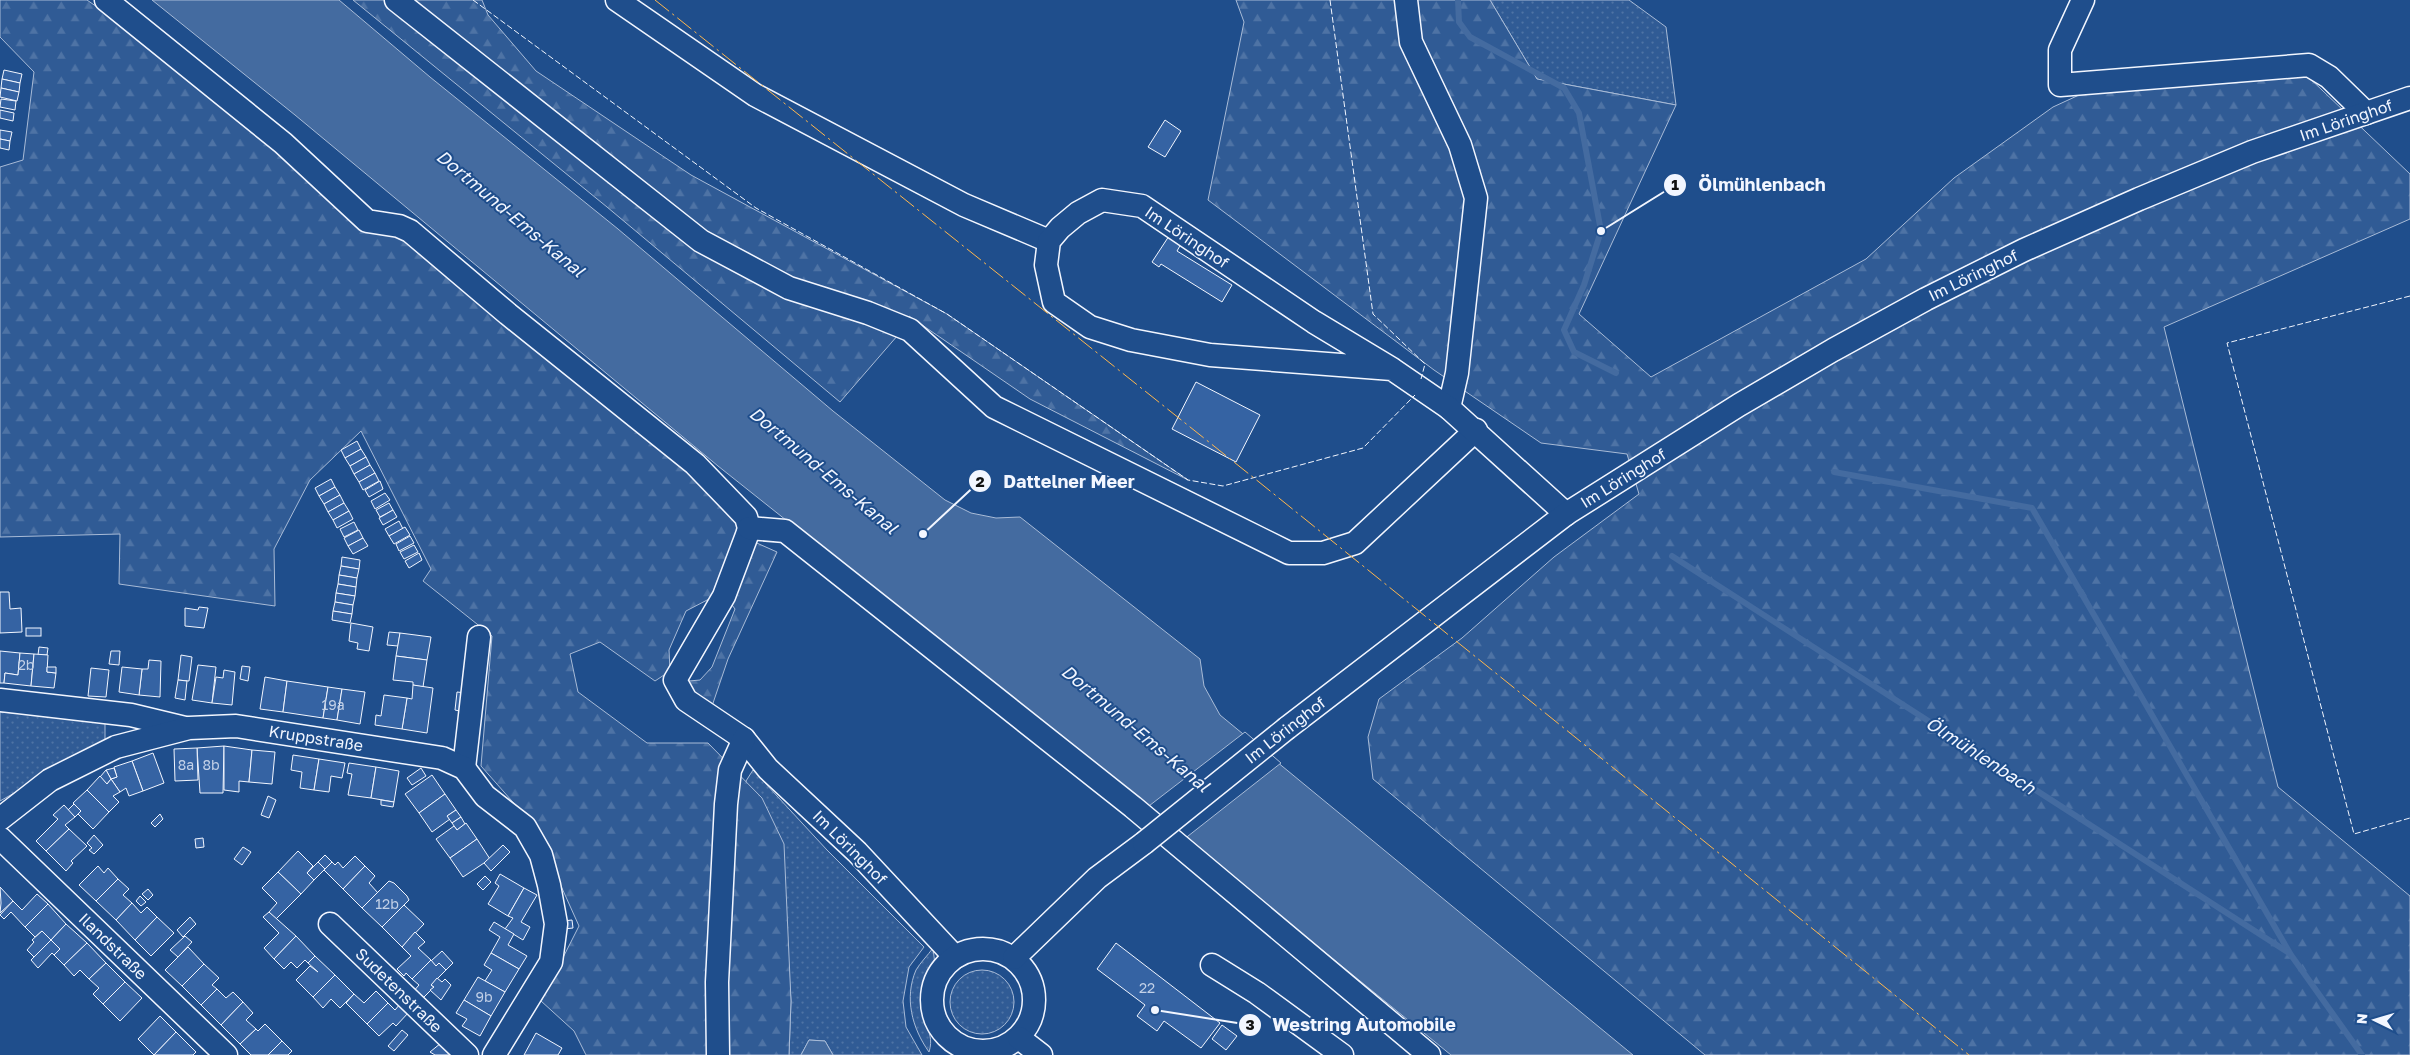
<svg xmlns="http://www.w3.org/2000/svg" width="2410" height="1055" font-family="'Golos Text',sans-serif">
<style>
.grass{fill:url(#grass-dots);stroke:#a8bbd7}
.forest{fill:url(#forest-firs);stroke:#a8bbd7}
.water{fill:#446ba0;stroke:#a8bbd7}
.pier{fill:#1f4e8c;stroke:#a8bbd7}
.lines{fill:none;stroke-linecap:round;stroke-linejoin:round}
.stream{stroke:#446ba0;stroke-width:6}
.building{fill:#3563a3;stroke:#f2f6ff}
.minor-casing{stroke:#f2f6ff;stroke-width:25}
.minor{stroke:#1f4e8c;stroke-width:22}
.minor-bridge-casing{stroke:#f2f6ff;stroke-width:25;stroke-linecap:butt}
.minor-bridge{stroke:#1f4e8c;stroke-width:22}
.fence{stroke:#f2f6ff;stroke-width:1;stroke-dasharray:6 2.5;stroke-linecap:butt}
.power{stroke:#ffb74d;stroke-width:1;stroke-dasharray:18 4 2.5 4;stroke-linecap:butt}
.labels{text-anchor:middle;dominant-baseline:central;stroke-width:4;stroke-linejoin:round;paint-order:stroke}
.number-label{font-size:14px;fill:#c3d1e8}
.street-label{font-size:16px;fill:#f2f6ff;stroke:#1f4e8c}
.water-label{font-size:18px;font-style:italic;fill:#f2f6ff;stroke:#1f4e8c}
.leader{fill:none;stroke:#f2f6ff;stroke-width:2}
.callout-dot{fill:#f2f6ff;stroke:#1f4e8c;stroke-width:2}
.mark-label{font-size:15px;text-anchor:middle;font-weight:bold;fill:#111}
.callout-label{font-size:18px;text-anchor:middle;font-weight:bold;fill:#f2f6ff;stroke:#1f4e8c;stroke-width:4;stroke-linejoin:round;paint-order:stroke}
</style>
<defs>
<pattern id="grass-dots" width="8" height="8" patternUnits="userSpaceOnUse" patternTransform="scale(1.25)"><rect width="8" height="8" fill="#305b95"/><path d="M2 2h.1M6 6h.1" fill="none" stroke="#4e73a5" stroke-width="1.8" stroke-linecap="round"/></pattern>
<pattern id="forest-firs" width="22" height="20" patternUnits="userSpaceOnUse" patternTransform="scale(1.25)"><rect width="22" height="20" fill="#305b95"/><path d="M5 1l3.5 6h-7zM16 11l3.5 6h-7z" fill="#4e73a5"/></pattern>
</defs>
<rect width="100%" height="100%" fill="#1f4e8c"/>
<g class="grass">
<polygon points="1490,0 1629,0 1666,27 1676,105 1537,79"/>
<polygon points="0,712 105,720 105,742 0,801"/>
<polygon points="753,770 827,850 924,947 909,967 903,1001 906,1027 922,1055 833,1055 825,1041 809,1040 801,1055 789,1055 791,1001 787,942 746,781"/>
<path d="M933,948l2,17c-13,17 -17,35 -10,56 4,12 8,18 4,31 -17,-24 -25,-54 -13,-82 4,-7 12,-15 17,-22z"/>
<circle cx="982" cy="1002" r="32"/>
</g>
<g class="forest">
<polygon points="0,0 87,0 133,32 362,222 408,236 726,499 742,533 711,598 686,611 669,650 670,671 655,681 600,642 570,654 578,692 647,743 708,743 762,798 784,844 791,1001 789,1055 586,1055 574,1031 541,1001 579,926 534,826 481,766 492,636 423,581 431,569 361,431 310,480 274,549 275,606 119,584 120,534 0,537 0,167 23,160 34,72 0,37"/>
<polygon points="353,0 482,0 488,15 536,71 691,175 947,314 1188,480 1030,399 909,316 898,335 840,402 607,207"/>
<polygon points="1236,0 1490,0 1537,79 1676,105 1579,314 1651,377 1866,259 1954,178 2053,107 2103,84 2301,70 2410,174 2410,219 2164,327 2278,787 2410,896 2410,1055 1705,1055 1373,779 1368,737 1379,699 1462,638 1554,557 1639,494 1627,454 1541,443 1434,370 1208,200 1244,22"/>
<polygon points="750,540 777,552 728,659 711,709 686,689 689,681 700,680 712,667 735,609 726,597"/>
</g>
<g class="water">
<polygon points="152,0 339,0 430,77 618,229 833,411 945,500 971,513 996,518 1020,517 1200,659 1204,686 1220,715 1633,1055 1451,1055 1128,792 718,466 295,115"/>
<polygon points="809,1040 825,1041 833,1055 801,1055"/>
</g>
<polygon class="pier" points="1245,732 1281,763 1183,840 1145,809"/>
<g class="lines">
<g class="stream">
<polyline points="1458,0 1459,22 1470,37 1564,88 1579,113 1601,231 1584,285 1564,330 1574,352 1616,373"/>
<polyline points="1834,472 2032,508 2291,955 2362,1055"/>
<polyline points="1672,556 2289,953"/>
</g>
</g>
<g class="building">
<polygon points="4,70 22,74 20,83 2,79"/>
<polygon points="2,79 20,83 19,92 1,88"/>
<polygon points="1,88 19,92 17,101 0,97"/>
<polygon points="1,99 16,101 15,110 0,107"/>
<polygon points="0,110 14,113 13,121 0,118"/>
<polygon points="1165,120 1181,131 1165,157 1148,147"/>
<polygon points="0,130 12,132 10,141 0,139"/>
<polygon points="0,139 10,141 9,150 0,148"/>
<polygon points="1169,236 1181,244 1177,251 1232,285 1222,302 1161,264 1159,267 1152,262"/>
<polygon points="1196,382 1260,415 1236,462 1172,429"/>
<polygon points="357,441 361,449 345,458 341,450"/>
<polygon points="361,449 366,457 350,466 345,458"/>
<polygon points="366,457 370,465 354,474 350,466"/>
<polygon points="370,465 375,473 359,482 354,474"/>
<polygon points="375,473 379,481 363,490 359,482"/>
<polygon points="331,479 335,487 319,496 315,488"/>
<polygon points="380,481 383,489 369,497 365,490"/>
<polygon points="335,487 340,495 324,504 319,496"/>
<polygon points="385,493 390,500 375,509 371,501"/>
<polygon points="340,495 344,503 328,512 324,504"/>
<polygon points="344,503 349,511 333,520 328,512"/>
<polygon points="389,503 393,510 380,517 376,510"/>
<polygon points="393,510 397,517 383,525 379,518"/>
<polygon points="349,511 353,519 337,528 333,520"/>
<polygon points="399,521 403,529 389,536 385,529"/>
<polygon points="354,522 358,530 344,537 340,529"/>
<polygon points="405,527 410,535 394,544 389,536"/>
<polygon points="359,530 363,538 348,546 344,538"/>
<polygon points="410,536 414,543 399,551 396,544"/>
<polygon points="363,538 368,546 353,554 348,546"/>
<polygon points="414,545 418,552 404,559 400,552"/>
<polygon points="419,553 422,560 409,568 405,561"/>
<polygon points="342,557 360,560 359,569 341,566"/>
<polygon points="341,566 359,569 357,578 339,575"/>
<polygon points="339,575 357,578 356,587 338,584"/>
<polygon points="338,584 356,587 355,596 336,593"/>
<polygon points="0,592 9,592 10,609 21,608 22,632 0,633"/>
<polygon points="336,593 355,596 353,605 335,602"/>
<polygon points="335,602 353,605 352,614 333,611"/>
<polygon points="199,607 208,608 204,628 185,626 185,608 198,610"/>
<polygon points="333,611 352,614 350,623 332,620"/>
<polygon points="351,623 373,627 369,651 357,649 358,643 349,641"/>
<rect x="26" y="628" width="15" height="8"/>
<polygon points="389,632 400,633 398,646 387,645"/>
<polygon points="400,633 431,637 427,660 396,656"/>
<polygon points="39,647 48,648 47,655 38,655"/>
<polygon points="0,651 20,653 18,675 5,673 4,683 0,683"/>
<polygon points="111,651 120,651 119,665 109,664"/>
<polygon points="20,653 34,654 31,686 4,683 5,673 18,675"/>
<polygon points="34,654 48,655 47,672 56,673 54,688 31,686"/>
<polygon points="181,655 192,657 189,681 178,680"/>
<polygon points="396,656 427,660 423,687 413,685 413,682 393,680"/>
<polygon points="149,660 161,661 160,697 139,695 142,669 148,669"/>
<polygon points="198,665 216,667 212,703 192,700"/>
<polygon points="242,666 250,667 248,681 240,679"/>
<polygon points="47,667 56,667 56,673 47,672"/>
<polygon points="122,667 142,669 139,695 119,692"/>
<polygon points="91,668 109,670 106,697 88,696"/>
<polygon points="224,670 235,672 232,705 212,703 216,677 223,678"/>
<polygon points="265,677 287,681 283,712 260,709"/>
<polygon points="178,680 187,681 185,700 175,698"/>
<polygon points="287,681 328,687 323,718 283,712"/>
<polygon points="413,685 433,688 427,733 402,729 407,698 412,699"/>
<polygon points="328,687 342,689 337,720 323,718"/>
<polygon points="342,689 365,692 360,724 337,720"/>
<polygon points="457,692 466,693 464,712 455,710"/>
<polygon points="384,695 407,698 402,729 375,725 376,715 381,716"/>
<polygon points="224,746 223,793 200,793 197,748"/>
<polygon points="224,746 252,750 249,782 239,781 239,792 224,790"/>
<polygon points="197,748 198,780 175,781 174,749"/>
<polygon points="252,750 275,752 272,784 249,782"/>
<polygon points="153,753 164,783 143,791 132,761"/>
<polygon points="293,755 319,759 314,790 300,788 302,772 291,770"/>
<polygon points="319,759 345,763 342,778 331,776 329,792 314,790"/>
<polygon points="132,761 143,791 129,796 126,788 120,792 111,779 117,777 114,767"/>
<polygon points="349,763 376,767 371,798 348,795 352,774 347,773"/>
<polygon points="376,767 399,771 394,802 371,798"/>
<polygon points="114,768 117,777 111,779 106,770"/>
<polygon points="421,768 426,776 412,785 407,778"/>
<polygon points="106,770 111,779 107,784 100,777"/>
<polygon points="432,775 445,794 419,813 405,794"/>
<polygon points="100,776 107,784 111,779 120,792 113,796 119,802 109,812 87,790"/>
<polygon points="87,790 109,812 93,829 78,814 81,811 73,803"/>
<polygon points="445,794 456,810 447,816 450,819 432,832 419,813"/>
<polygon points="268,796 276,800 269,818 261,815"/>
<polygon points="381,800 394,802 393,807 381,805"/>
<polygon points="74,804 81,811 75,817 68,810"/>
<polygon points="64,805 75,817 65,825 69,829 46,851 36,841 58,819 53,815"/>
<polygon points="456,810 461,817 452,823 447,816"/>
<polygon points="160,814 163,819 155,827 151,823"/>
<polygon points="461,817 465,824 457,830 452,823"/>
<polygon points="466,823 477,839 450,858 436,839 454,826 457,830"/>
<polygon points="69,829 87,846 71,861 73,863 66,871 46,851"/>
<polygon points="94,835 103,845 94,854 89,850 92,848 87,843"/>
<polygon points="203,838 204,847 196,848 195,839"/>
<polygon points="477,839 490,859 463,877 450,858"/>
<polygon points="503,845 510,852 491,871 484,863"/>
<polygon points="243,847 251,852 242,865 234,859"/>
<polygon points="298,851 313,866 307,873 314,880 301,894 278,872"/>
<polygon points="325,855 332,862 325,869 318,862"/>
<polygon points="355,856 365,866 343,889 324,870 332,862 335,865 338,862 343,868"/>
<polygon points="318,862 325,869 314,880 307,873"/>
<polygon points="98,866 104,873 108,868 118,879 96,901 79,885"/>
<polygon points="365,866 375,876 369,883 378,893 362,908 343,889"/>
<polygon points="278,872 301,894 276,919 269,912 277,903 262,888"/>
<polygon points="500,874 524,888 508,916 488,904 499,886 495,883"/>
<polygon points="485,876 491,882 483,890 477,884"/>
<polygon points="118,879 129,889 123,895 132,903 116,920 96,901"/>
<polygon points="389,881 394,883 407,896 409,900 382,927 362,908"/>
<polygon points="0,887 13,901 0,913 1,903"/>
<polygon points="524,888 537,895 521,922 530,927 523,940 505,929 513,918 508,916"/>
<polygon points="148,889 153,895 148,900 142,894"/>
<polygon points="37,894 48,904 25,927 11,912 4,919 0,915 13,901 22,910"/>
<polygon points="140,896 146,902 141,906 136,901"/>
<polygon points="132,903 141,913 147,907 157,917 135,940 116,920"/>
<polygon points="48,904 66,924 51,940 42,931 35,937 25,927"/>
<polygon points="404,905 424,924 402,947 382,927"/>
<polygon points="269,912 296,936 274,959 264,948 279,933 263,917"/>
<polygon points="157,917 174,933 151,956 135,940"/>
<polygon points="190,917 196,924 183,937 177,930"/>
<polygon points="572,920 573,928 564,929 563,921"/>
<polygon points="494,922 514,934 508,945 527,956 519,969 491,953 500,937 489,930"/>
<polygon points="66,924 87,943 64,965 54,955 60,949 51,940"/>
<polygon points="42,931 51,940 34,957 27,950 34,942 32,940"/>
<polygon points="415,932 425,942 418,948 431,960 412,979 406,973 404,976 397,969 411,956 402,947"/>
<polygon points="185,936 192,942 178,957 170,950"/>
<polygon points="296,936 315,956 308,963 305,960 297,968 291,962 284,969 274,959"/>
<polygon points="51,940 60,949 54,955 52,953 38,968 31,960"/>
<polygon points="87,943 106,963 89,979 80,970 74,976 64,965"/>
<polygon points="1116,943 1220,1023 1201,1048 1164,1021 1157,1031 1137,1016 1145,1005 1097,969"/>
<polygon points="188,947 204,964 182,986 165,970"/>
<polygon points="442,951 453,963 446,970 439,963 436,966 431,961"/>
<polygon points="491,953 519,969 505,992 485,981 492,970 484,965"/>
<polygon points="315,956 335,975 313,997 296,980 310,966 318,972 308,963"/>
<polygon points="431,960 436,966 439,963 446,970 431,985 434,987 420,1001 412,993 419,985 412,979"/>
<polygon points="106,963 125,982 103,1004 93,994 99,988 89,979"/>
<polygon points="204,964 219,978 212,985 217,989 201,1005 182,986"/>
<polygon points="335,975 354,994 340,1008 331,999 323,1008 313,997"/>
<polygon points="478,977 505,992 491,1016 464,1000"/>
<polygon points="437,978 442,982 445,979 451,985 441,1000 430,990 434,987 431,985"/>
<polygon points="125,982 142,998 120,1021 103,1004"/>
<polygon points="217,989 226,998 233,992 243,1002 221,1025 201,1005"/>
<polygon points="376,991 388,1003 367,1024 346,1003 354,994 364,1003"/>
<polygon points="464,1000 491,1016 480,1036 462,1026 467,1019 456,1013"/>
<polygon points="243,1002 253,1013 246,1020 256,1029 240,1044 221,1025"/>
<polygon points="388,1003 395,1010 400,1004 409,1012 396,1026 393,1023 379,1036 367,1024"/>
<polygon points="160,1016 176,1032 154,1055 138,1039"/>
<polygon points="265,1024 282,1041 268,1055 251,1055 240,1044 256,1029 258,1031"/>
<polygon points="1222,1025 1237,1036 1226,1050 1212,1039"/>
<polygon points="402,1030 408,1035 394,1051 388,1046"/>
<polygon points="176,1032 196,1052 193,1055 154,1055"/>
<polygon points="536,1033 562,1048 558,1055 524,1055"/>
<polygon points="282,1041 292,1051 288,1055 268,1055"/>
<polygon points="441,1043 453,1055 435,1055 430,1052"/>
</g>
<g class="lines">
<defs>
<g id="minor">
<polyline points="106,0 283,143 367,221 399,226 410,231 508,314 695,464 746,517 749,528 747,535 724,596 675,680 686,700 744,739 768,769 857,852 955,957"/>
<polyline points="396,0 701,241 789,288 868,313 910,330 994,407 1289,553 1323,553 1355,543 1476,430"/>
<polyline points="617,0 755,95 964,205 1049,241"/>
<polyline points="1406,0 1411,42 1460,145 1476,198 1457,373 1449,408"/>
<polyline points="2083,0 2060,50 2060,85 2309,65 2329,77 2366,113"/>
<polyline points="1392,369 1210,355 1131,340 1090,327 1054,302 1046,265 1049,241 1060,228 1078,213 1102,200 1142,206 1314,322 1392,369 1449,408 1566,514"/>
<polyline points="749,528 785,531 1133,807 1429,1055"/>
<polyline points="0,700 131,715 185,728"/>
<polyline points="1287,728 1566,514 1739,405 1833,350 1926,299 2024,250 2139,199 2252,152 2410,98"/>
<polyline points="464,768 479,637"/>
<polyline points="0,819 50,780 116,747 189,728 236,726 442,758 464,768 485,796 525,827 541,855 549,885 556,924 551,962 494,1055"/>
<polyline points="0,838 226,1055"/>
<polyline points="330,924 467,1055"/>
<circle cx="983" cy="1000" r="51"/>
<polyline points="1014,958 1097,878 1144,843"/>
<polyline points="1212,965 1257,993 1342,1055"/>
<polyline points="1019,1038 1041,1055"/>
<polyline points="718,1055 717,982 726,804 730,770 744,739"/>
</g>
</defs>
<use href="#minor" class="minor-casing"/>
<use href="#minor" class="minor"/>
<defs>
<polyline id="minor-bridge" points="1144,843 1287,728"/>
</defs>
<use href="#minor-bridge" class="minor-bridge-casing"/>
<use href="#minor-bridge" class="minor-bridge"/>
<g class="fence">
<polyline points="473,0 756,208 947,314 1188,480 1223,486 1363,448 1415,395"/>
<polyline points="1330,0 1373,314 1425,364 1421,379"/>
<polyline points="2410,296 2227,343 2354,834 2410,818"/>
</g>
<polyline class="power" points="655,0 1259,482 1969,1055"/>
</g>
<g class="labels">
<g class="number-label">
<text x="26" y="664">2b</text>
<text x="333" y="704">19a</text>
<text x="186" y="764">8a</text>
<text x="211" y="764">8b</text>
<text x="387" y="903">12b</text>
<text x="1147" y="987">22</text>
<text x="484" y="996">9b</text>
</g>
<g class="street-label">
<text transform="translate(2346 120) rotate(-19)">Im Löringhof</text>
<text transform="translate(1187 237) rotate(34)">Im Löringhof</text>
<text transform="translate(1973 275) rotate(-26)">Im Löringhof</text>
<text transform="translate(1623 478) rotate(-32)">Im Löringhof</text>
<text transform="translate(1285 730) rotate(-38)">Im Löringhof</text>
<text transform="translate(316 738) rotate(9)">Kruppstraße</text>
<text transform="translate(850 847) rotate(45)">Im Löringhof</text>
<text transform="translate(113 946) rotate(44)">Ilandstraße</text>
<text transform="translate(399 990) rotate(44)">Sudetenstraße</text>
</g>
<g class="water-label">
<text transform="translate(511 213) rotate(40)">Dortmund-Ems-Kanal</text>
<text transform="translate(824 470) rotate(40)">Dortmund-Ems-Kanal</text>
<text transform="translate(1136 728) rotate(40)">Dortmund-Ems-Kanal</text>
<text transform="translate(1981 755) rotate(33)">Ölmühlenbach</text>
</g>
</g>
<path class="leader" d="M1601 231L1675 185M923 534L980 481M1155 1010L1250 1025"/>
<g class="callout-dot">
<circle cx="1601" cy="231" r="5"/>
<circle cx="923" cy="534" r="5"/>
<circle cx="1155" cy="1010" r="5"/>
<circle cx="1675" cy="185" r="12"/>
<circle cx="980" cy="481" r="12"/>
<circle cx="1250" cy="1025" r="12"/>
</g>
<g class="mark-label">
<text x="1675" y="190">1</text>
<text x="980" y="487">2</text>
<text x="1250" y="1030">3</text>
</g>
<g class="callout-label">
<text x="1762" y="191">Ölmühlenbach</text>
<text x="1069" y="488">Dattelner Meer</text>
<text x="1364" y="1031">Westring Automobile</text>
</g>
<g transform="translate(2375 1020) rotate(275)" stroke="#1f4e8c" stroke-width="4" paint-order="stroke">
<path d="M0-4L9 19L0 12L-9 19Z" fill="#f2f6ff"/>
<text y="-8" font-size="14" font-weight="bold" text-anchor="middle" fill="#f2f6ff">N</text>
</g>
</svg>
